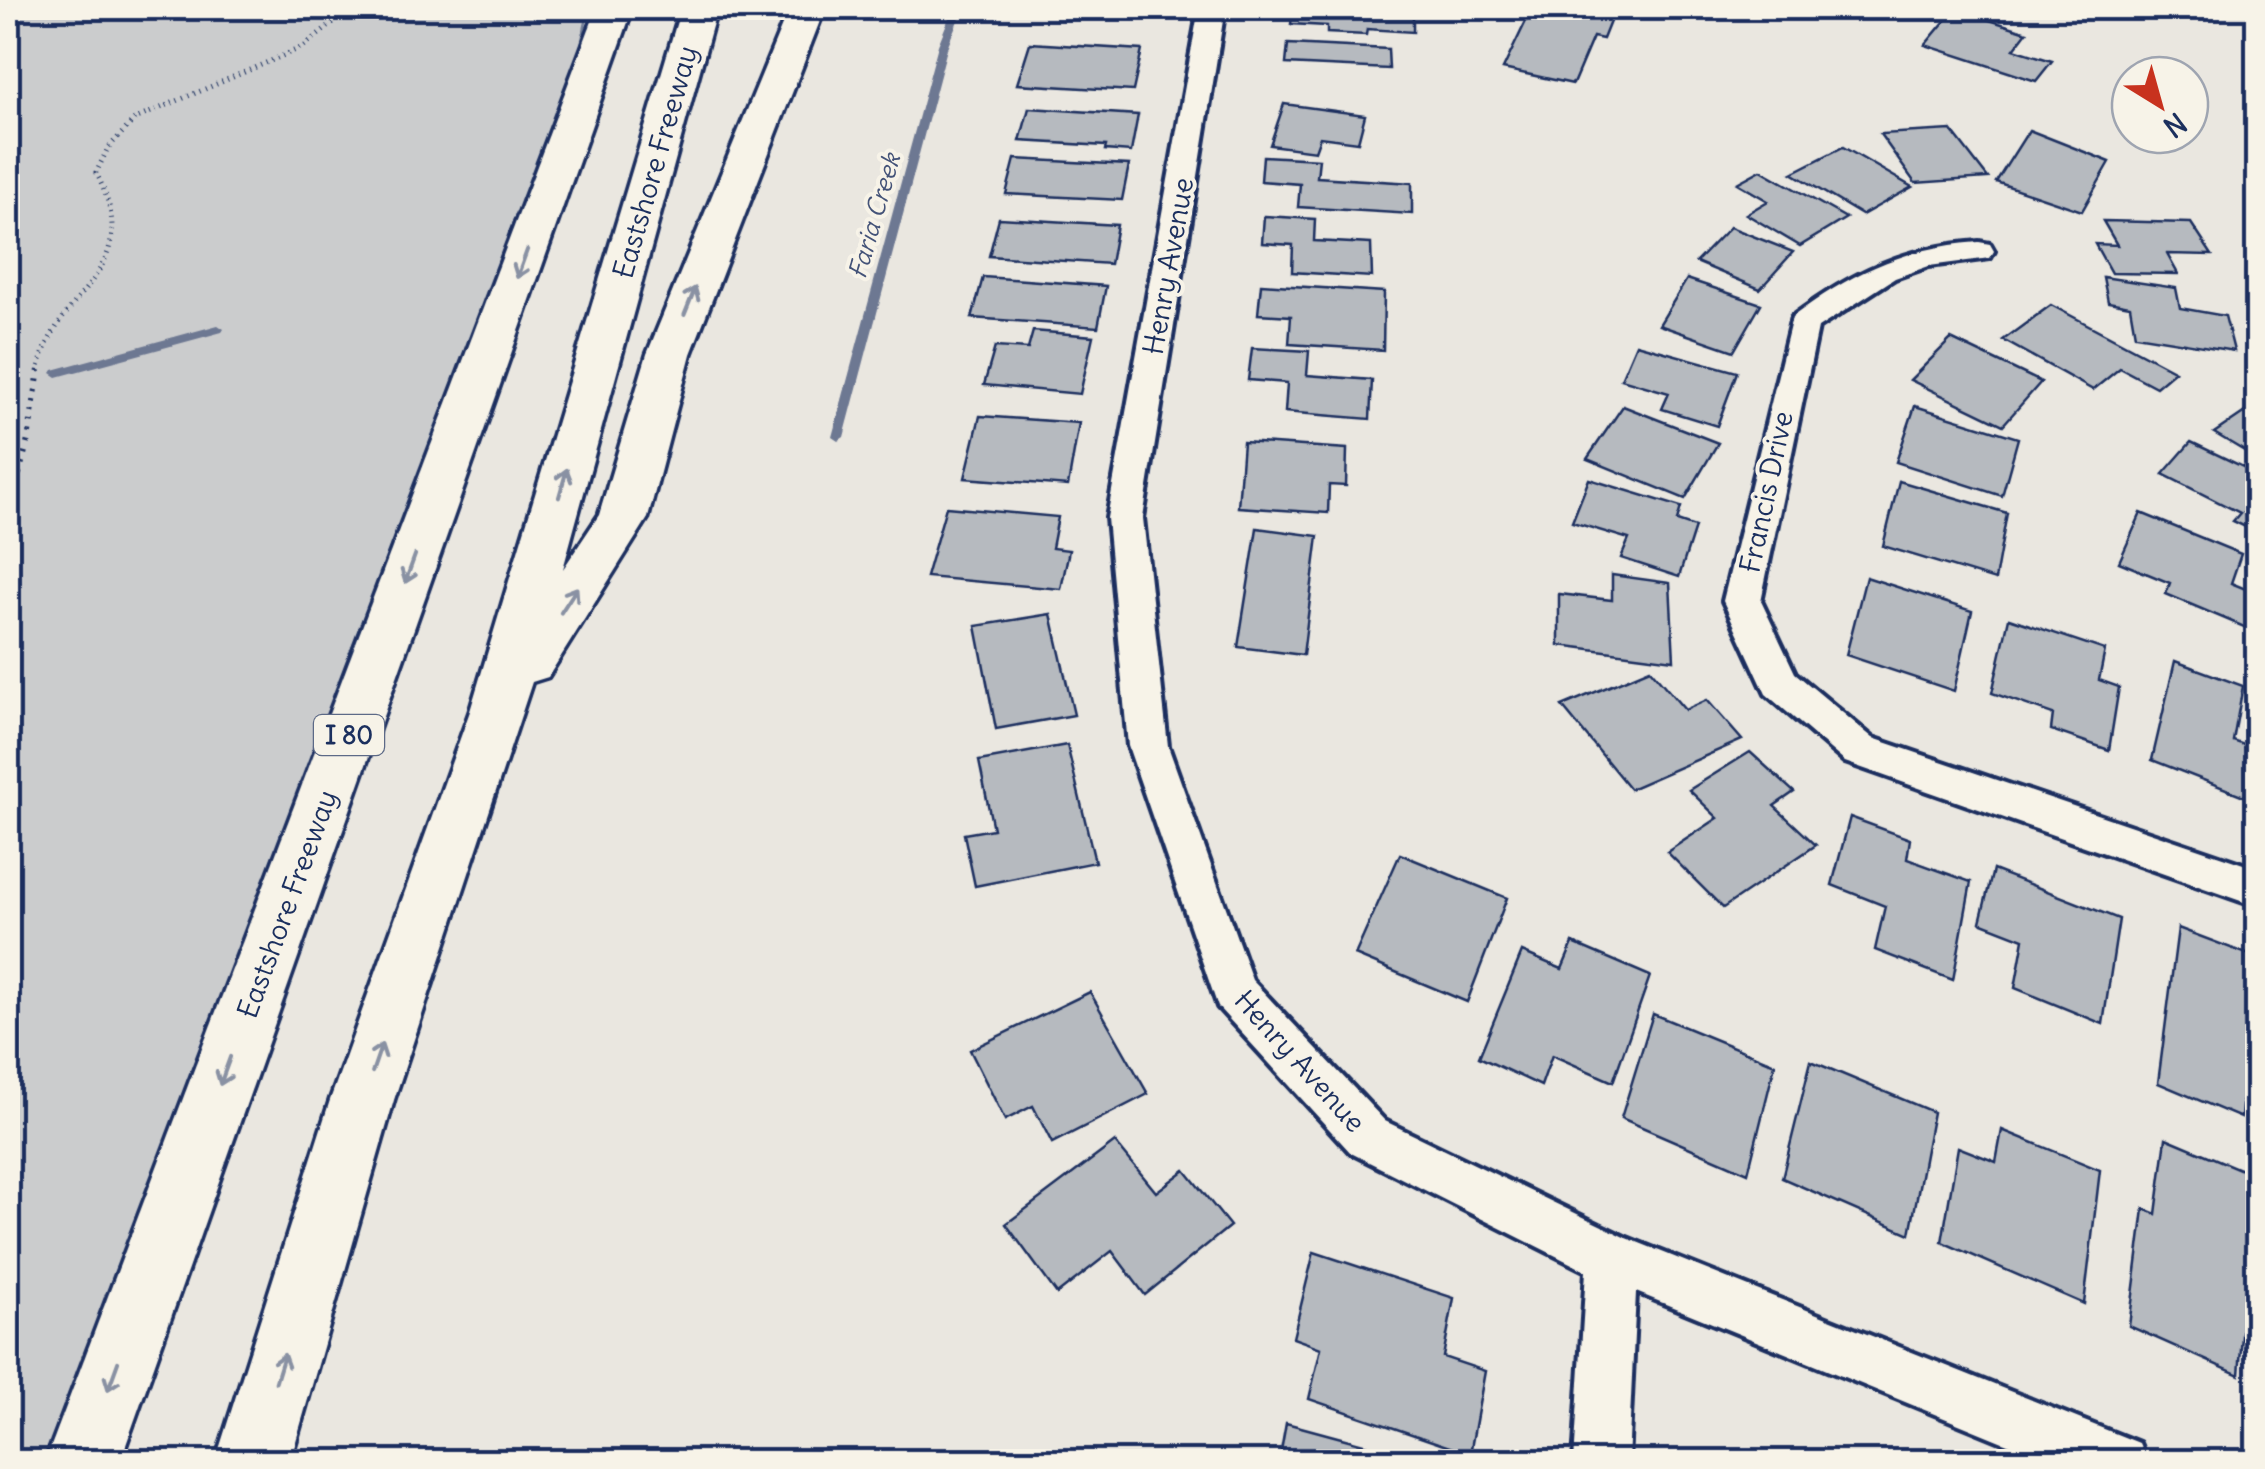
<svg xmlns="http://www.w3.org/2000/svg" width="2265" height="1469" font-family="Delius,sans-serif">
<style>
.green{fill:#cbcccd;stroke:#737e96;stroke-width:2.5}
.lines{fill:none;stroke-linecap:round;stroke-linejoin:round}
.stream{fill:#6d7892;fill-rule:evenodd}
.building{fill:#b6babf;stroke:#1b2f5e;stroke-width:2.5}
.minor-casing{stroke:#1b2f5e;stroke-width:8}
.motorway-casing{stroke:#1b2f5e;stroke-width:7}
.path-far1{stroke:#1b2f5e;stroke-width:5;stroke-dasharray:1 5;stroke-linecap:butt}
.path{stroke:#1b2f5e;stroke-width:6;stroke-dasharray:2.5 8;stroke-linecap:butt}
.minor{fill:#f7f3e8;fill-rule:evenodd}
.motorway{fill:#f7f3e8;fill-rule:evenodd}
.oneway{stroke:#8991a3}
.labels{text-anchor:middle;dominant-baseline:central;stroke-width:8;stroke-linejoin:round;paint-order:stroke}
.far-water-label{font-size:25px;font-style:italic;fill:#445378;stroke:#f7f3e8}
.shield{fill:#f7f3e8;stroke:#5d6a87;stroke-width:2.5}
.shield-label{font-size:25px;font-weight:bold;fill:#1b2f5e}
.street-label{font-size:28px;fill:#1b2f5e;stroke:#f7f3e8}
</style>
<rect width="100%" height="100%" fill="#eae7e0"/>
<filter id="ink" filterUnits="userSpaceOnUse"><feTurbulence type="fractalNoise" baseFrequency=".01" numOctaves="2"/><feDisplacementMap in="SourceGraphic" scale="20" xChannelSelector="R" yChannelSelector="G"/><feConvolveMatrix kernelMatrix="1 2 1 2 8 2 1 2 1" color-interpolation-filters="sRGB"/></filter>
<g filter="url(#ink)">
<polygon class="green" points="8,8 589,8 550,187 82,1461 8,1461"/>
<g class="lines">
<g class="stream">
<polygon points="953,8 963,8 948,45 844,437 838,441 832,437 938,45"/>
<polygon points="218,325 224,329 222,332 57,377 51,373 53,370"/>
</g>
</g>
<g class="building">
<polygon points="1039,8 1149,8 1148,16"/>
<polygon points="1293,8 1413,11 1413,32 1367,29 1366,35 1327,33 1327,26 1291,24"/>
<polygon points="1558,9 1611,19 1603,39 1593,37 1573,84 1503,69 1528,17 1552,22"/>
<polygon points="1955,9 2027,32 2014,49 2052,61 2036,81 1925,45"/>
<polygon points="1030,43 1142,50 1133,91 1017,84"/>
<polygon points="1288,44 1388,49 1389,69 1286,64"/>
<polygon points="1284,104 1365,115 1358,142 1320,137 1315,151 1270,145"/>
<polygon points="1029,108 1138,115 1131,152 1105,150 1106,146 1020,141"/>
<polygon points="1951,130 1988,178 1915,183 1880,134"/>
<polygon points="2029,130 2110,162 2082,211 1996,182"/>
<polygon points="1843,147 1912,187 1862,215 1792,173"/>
<polygon points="1263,156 1319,159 1317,177 1412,183 1412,214 1298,207 1300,184 1261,181"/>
<polygon points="1015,159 1129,165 1122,200 1006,194"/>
<polygon points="1761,170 1846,218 1800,246 1746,214 1768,201 1737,183"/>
<polygon points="1264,216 1315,219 1314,241 1371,244 1372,277 1292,272 1293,245 1262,243"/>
<polygon points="999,218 1117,225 1110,264 989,256"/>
<polygon points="2103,221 2191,223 2212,255 2167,254 2178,274 2111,273 2095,244 2117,245"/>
<polygon points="1730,227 1793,252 1760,289 1696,262"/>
<polygon points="983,277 1106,286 1098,327 972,318"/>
<polygon points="2103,277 2176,288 2180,308 2225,316 2234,351 2135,335 2130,306 2108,302"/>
<polygon points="1687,279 1761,304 1734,351 1659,325"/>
<polygon points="1261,284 1384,292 1383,350 1289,344 1291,316 1258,314"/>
<polygon points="2051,305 2175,371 2156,387 2120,368 2093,390 2003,340"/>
<polygon points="1033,331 1093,336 1080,394 984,385 995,347 1028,349"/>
<polygon points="1951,339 2041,382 2003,425 1910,380"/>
<polygon points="1636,344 1737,372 1717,426 1662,409 1669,393 1621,379"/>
<polygon points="1252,348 1309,351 1307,375 1372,380 1370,419 1285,412 1287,383 1248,380"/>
<polygon points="2258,403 2258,459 2214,433"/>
<polygon points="1623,406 1718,443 1685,499 1587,459"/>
<polygon points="1915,406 2018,438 2002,496 1896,462"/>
<polygon points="980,416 1079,423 1068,486 965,478"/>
<polygon points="1243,442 1347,449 1346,486 1329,485 1328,513 1238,507"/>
<polygon points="2191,442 2258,474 2258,533 2233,521 2240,513 2163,474"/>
<polygon points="1589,479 1681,507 1677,521 1695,527 1679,577 1621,558 1629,539 1572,522"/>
<polygon points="1899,481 2007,513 1995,580 1883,546"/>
<polygon points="946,507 1058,517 1052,548 1069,550 1061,589 926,577"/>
<polygon points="2141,513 2241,554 2231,583 2258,594 2249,629 2166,594 2170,583 2119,562"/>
<polygon points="1257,528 1318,536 1303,655 1238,647"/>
<polygon points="1612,575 1670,583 1674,660 1559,645 1559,594 1612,600"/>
<polygon points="1866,577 1972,611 1954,691 1846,655"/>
<polygon points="1051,614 1074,715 996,729 976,626"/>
<polygon points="2009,618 2105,650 2099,680 2119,687 2109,750 2051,730 2053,714 1992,693"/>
<polygon points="2175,661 2243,686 2233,741 2258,750 2249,798 2152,760"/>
<polygon points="1650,669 1685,710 1707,700 1742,740 1630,789 1562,706"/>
<polygon points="1067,745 1095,862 975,886 964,834 993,829 979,761"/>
<polygon points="1750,752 1794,792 1774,806 1816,845 1723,908 1667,852 1718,818 1689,790"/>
<polygon points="1850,817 1910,839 1907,859 1971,882 1953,980 1875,950 1885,906 1832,885"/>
<polygon points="1400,854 1507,898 1467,1002 1355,955"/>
<polygon points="1993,870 2119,919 2103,1024 2015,988 2024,939 1980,922"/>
<polygon points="2178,928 2255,957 2241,1118 2158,1083"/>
<polygon points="1573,943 1650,976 1613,1082 1552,1055 1541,1086 1479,1057 1522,952 1562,969"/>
<polygon points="1090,992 1148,1094 1052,1143 1033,1106 1005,1120 970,1050"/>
<polygon points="1653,1014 1775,1064 1748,1173 1621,1118"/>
<polygon points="1811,1061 1933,1112 1910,1234 1782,1178"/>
<polygon points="2002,1130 2100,1170 2084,1304 1942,1242 1958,1147 1996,1162"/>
<polygon points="2166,1138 2254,1175 2239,1375 2129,1326 2144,1209 2156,1214"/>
<polygon points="1115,1142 1156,1192 1185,1170 1230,1226 1145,1295 1112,1251 1057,1294 1006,1224"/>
<polygon points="1314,1252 1454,1298 1443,1357 1485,1371 1470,1454 1309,1399 1321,1348 1293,1338"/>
<polygon points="1286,1423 1430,1462 1279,1462"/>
</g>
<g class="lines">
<defs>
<g id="minor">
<polygon points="1199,8 1225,8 1143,518 1168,746 1252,980 1385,1121 1627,1238 2139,1443 2147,1462 2052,1462 1636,1292 1628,1462 1574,1462 1586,1271 1351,1153 1218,1007 1128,746 1107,518"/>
<path d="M1979,242l11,2 4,7 -4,7 -61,8 -34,12 -77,50 -57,273 34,72 78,65 385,131v38l-413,-145 -79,-68 -43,-93 69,-284c59,-44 113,-70 187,-75z"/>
</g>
<g id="motorway">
<polygon points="597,8 633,8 120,1462 45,1462"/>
<polygon points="681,8 717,8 563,569 599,515 647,354 789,8 825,8 691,354 648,518 548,677 532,682 394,1100 290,1462 215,1462 330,1100 470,711"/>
</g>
</defs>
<use href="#minor" class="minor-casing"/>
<use href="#motorway" class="motorway-casing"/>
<path class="path-far1" d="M38,372c17,-85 111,-97 58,-199l12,-25 27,-29 168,-72 33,-26 -2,-13"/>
<polyline class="path" points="8,515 28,440 39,370"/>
<use href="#minor" class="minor"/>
<use href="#motorway" class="motorway"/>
</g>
<defs><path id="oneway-shaft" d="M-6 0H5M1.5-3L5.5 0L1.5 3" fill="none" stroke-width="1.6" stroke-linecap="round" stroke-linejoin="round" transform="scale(2.5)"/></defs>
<g class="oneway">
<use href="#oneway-shaft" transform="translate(522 264) rotate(110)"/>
<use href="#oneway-shaft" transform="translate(690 301) rotate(-68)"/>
<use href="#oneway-shaft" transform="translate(563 483) rotate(-74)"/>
<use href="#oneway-shaft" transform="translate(410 569) rotate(110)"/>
<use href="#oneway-shaft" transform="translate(569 600) rotate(-57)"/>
<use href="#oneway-shaft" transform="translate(377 1058) rotate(-71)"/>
<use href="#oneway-shaft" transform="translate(225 1071) rotate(110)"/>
<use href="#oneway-shaft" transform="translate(280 1368) rotate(-73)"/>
<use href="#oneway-shaft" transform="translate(113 1376) rotate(110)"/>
</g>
</g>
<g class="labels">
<g class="far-water-label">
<text transform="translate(874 216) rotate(-74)">Faria Creek</text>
</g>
<rect class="shield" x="314" y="715" width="70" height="40" rx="8"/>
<g class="shield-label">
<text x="349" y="735">I 80</text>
</g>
<g class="street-label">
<text transform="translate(655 162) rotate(-74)">Eastshore Freeway</text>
<text transform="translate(1168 266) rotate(-80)">Henry Avenue</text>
<text transform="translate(1766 492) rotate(-78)">Francis Drive</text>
<text transform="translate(287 904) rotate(-70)">Eastshore Freeway</text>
<text transform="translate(1300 1061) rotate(48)">Henry Avenue</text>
</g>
</g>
<rect width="2265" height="1469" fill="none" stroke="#f7f3e8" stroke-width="40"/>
<rect x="20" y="20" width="2225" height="1429" fill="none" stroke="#1b2f5e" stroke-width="4" filter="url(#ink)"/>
<g transform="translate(2160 105) rotate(143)"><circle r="48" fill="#f7f3e8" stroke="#9fa5b1" stroke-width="2.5"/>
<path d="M0-8L18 38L0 25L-18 38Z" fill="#c8321e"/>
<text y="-15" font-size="28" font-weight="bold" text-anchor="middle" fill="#1b2f5e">N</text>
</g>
</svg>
